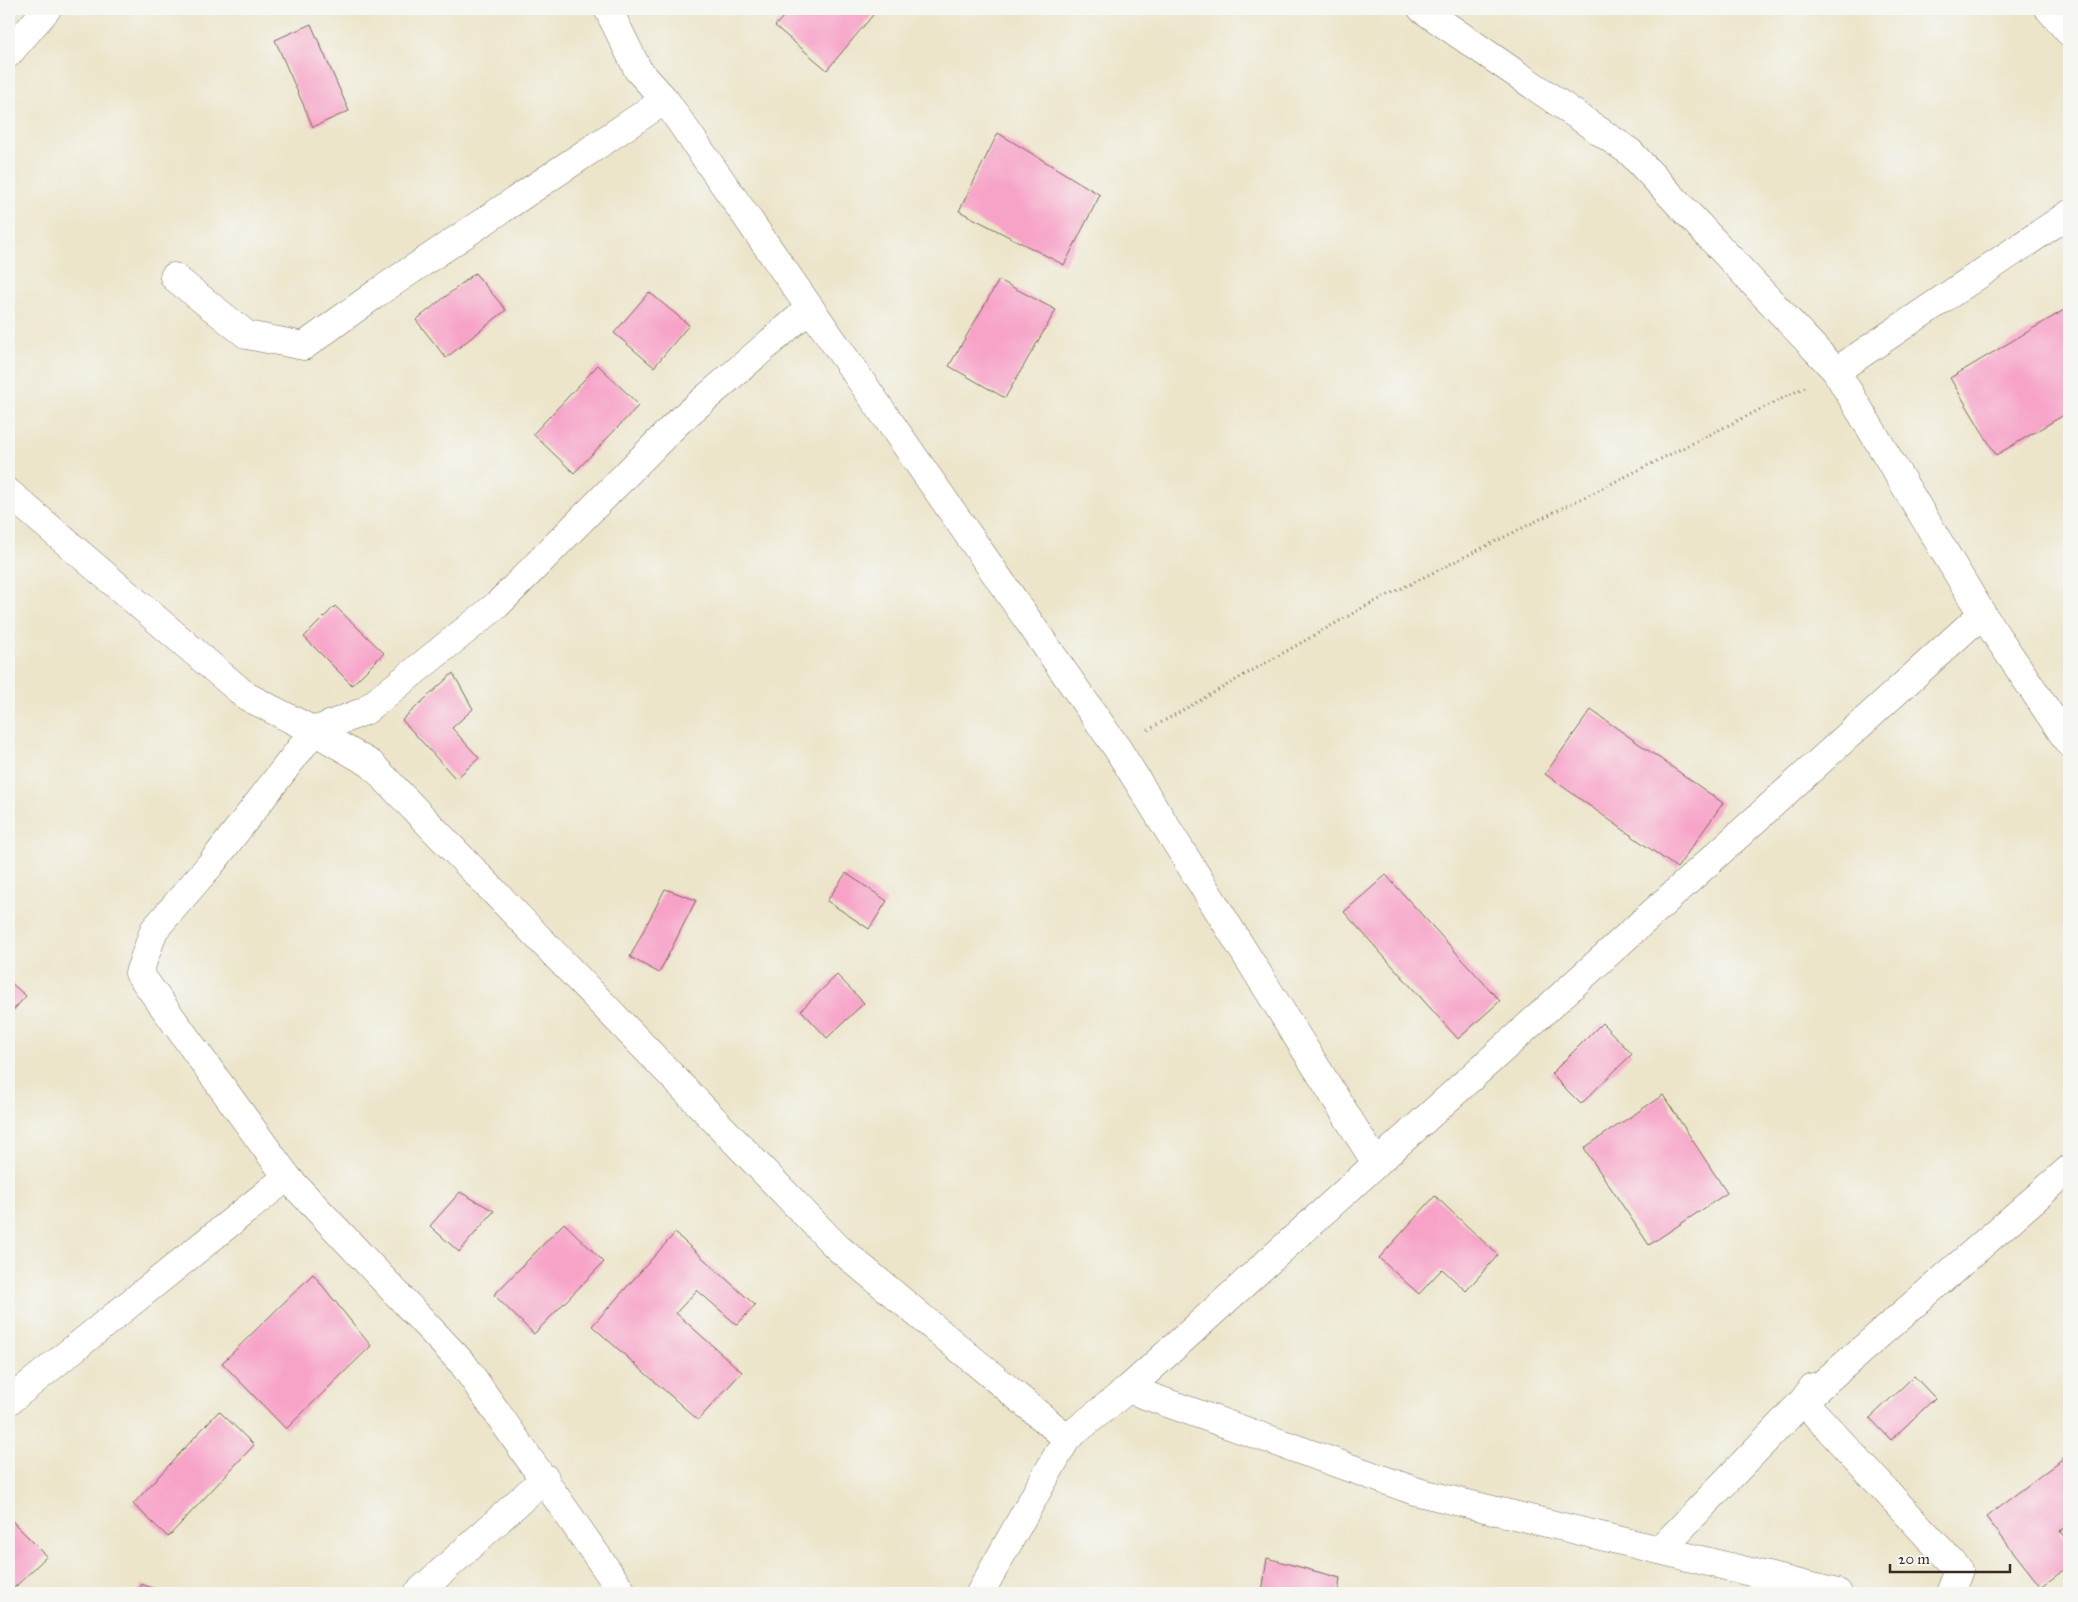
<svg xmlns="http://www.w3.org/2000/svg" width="2078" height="1602" font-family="'IM FELL Great Primer',serif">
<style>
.building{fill:#f7a3c8}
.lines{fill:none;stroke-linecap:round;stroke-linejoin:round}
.minor-casing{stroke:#796b5a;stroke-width:29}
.path{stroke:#796b5a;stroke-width:3;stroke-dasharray:1 4;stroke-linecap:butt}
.minor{stroke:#fff;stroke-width:28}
</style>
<rect width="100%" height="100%" fill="#f6f6f2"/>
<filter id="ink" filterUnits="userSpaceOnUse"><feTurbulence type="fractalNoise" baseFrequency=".02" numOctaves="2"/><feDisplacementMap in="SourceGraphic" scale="10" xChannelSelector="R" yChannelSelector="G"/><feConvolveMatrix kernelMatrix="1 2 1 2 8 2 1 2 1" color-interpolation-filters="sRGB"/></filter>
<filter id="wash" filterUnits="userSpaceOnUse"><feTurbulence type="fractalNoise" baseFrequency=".0096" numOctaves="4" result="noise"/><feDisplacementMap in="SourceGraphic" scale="20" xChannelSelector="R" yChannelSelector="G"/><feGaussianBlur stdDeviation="1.12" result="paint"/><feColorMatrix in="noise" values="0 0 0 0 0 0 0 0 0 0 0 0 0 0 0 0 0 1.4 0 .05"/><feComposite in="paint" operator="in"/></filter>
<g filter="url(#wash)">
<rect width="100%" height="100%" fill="#ece5ca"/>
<g id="blocks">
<g class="building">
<polygon points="790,9 878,9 827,70 775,26"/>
<polygon points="311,24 349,111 313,127 275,40"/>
<polygon points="998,133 1100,195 1064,265 959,211"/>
<polygon points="475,273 506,310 446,358 416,320"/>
<polygon points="999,280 1056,310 1005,398 949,366"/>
<polygon points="649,292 689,325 654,367 614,333"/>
<polygon points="2069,307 2069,412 1996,455 1950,378"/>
<polygon points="598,365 639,405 574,473 533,434"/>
<polygon points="335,606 384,653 352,685 304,637"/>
<polygon points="453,673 473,709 452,728 479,758 456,779 402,720"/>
<polygon points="1591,710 1723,803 1677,868 1545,774"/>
<polygon points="846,873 887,901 869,929 827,901"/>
<polygon points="1386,875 1500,1001 1458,1039 1344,912"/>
<polygon points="665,889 696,900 659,973 630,957"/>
<polygon points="837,975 864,1003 827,1038 801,1010"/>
<polygon points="9,981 26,996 9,1015"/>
<polygon points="1602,1023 1632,1054 1581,1104 1551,1074"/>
<polygon points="1663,1095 1727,1193 1649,1245 1584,1148"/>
<polygon points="460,1192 494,1211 459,1252 430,1226"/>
<polygon points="1435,1196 1498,1255 1466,1291 1442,1269 1419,1294 1379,1258"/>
<polygon points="564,1223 604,1262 534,1334 494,1295"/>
<polygon points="675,1233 755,1305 737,1325 697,1290 676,1313 742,1372 698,1420 592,1326"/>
<polygon points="313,1274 371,1346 286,1429 222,1363"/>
<polygon points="1914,1376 1935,1398 1891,1440 1870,1418"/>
<polygon points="219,1411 254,1445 168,1537 133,1504"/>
<polygon points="2069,1454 2069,1524 2060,1531 2069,1544 2069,1566 2041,1587 1986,1517"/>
<polygon points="9,1518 47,1556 9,1593"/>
<polygon points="1267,1558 1340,1578 1338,1593 1262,1593"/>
<polygon points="142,1584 163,1593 138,1593"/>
</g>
</g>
</g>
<g filter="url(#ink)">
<use href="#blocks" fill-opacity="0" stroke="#796b5a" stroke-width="1"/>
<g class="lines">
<defs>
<g id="minor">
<polyline points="608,9 638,70 665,100 1117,748 1376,1163"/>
<polyline points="1422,9 1630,152 1836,371 1982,614 2069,743"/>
<polyline points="2049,9 2069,32"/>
<polyline points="9,53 47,9"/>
<polyline points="174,277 247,335 304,346 377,293 665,100"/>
<polyline points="1836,371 2069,214"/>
<polyline points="9,493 246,696 314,731 371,764 837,1247 1067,1438"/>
<polyline points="1128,1389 1418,1492 1838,1593"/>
<polyline points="9,1401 287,1177"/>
<polyline points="1660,1550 1803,1401 1813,1387"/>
<polyline points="418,1593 545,1478"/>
<polyline points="623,1593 463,1364 287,1177 139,973 154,930 211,864 314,731 365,711 497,605 678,422 810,308"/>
<polyline points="980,1593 1067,1438 1128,1389 1982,614"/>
<polyline points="1950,1593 1959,1570 1803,1401 2069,1169"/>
</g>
</defs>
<use href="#minor" class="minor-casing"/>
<polyline class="path" points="1148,730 1364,607 1805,387"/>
<use href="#minor" class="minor"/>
</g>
</g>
<rect width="2078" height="1602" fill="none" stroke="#f6f6f2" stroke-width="30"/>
<path d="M1890 1564v8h120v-8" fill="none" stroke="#3b2a1e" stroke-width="2.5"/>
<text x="1898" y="1564" font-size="15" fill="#3b2a1e" stroke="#f6f6f2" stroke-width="4" paint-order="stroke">20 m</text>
</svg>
